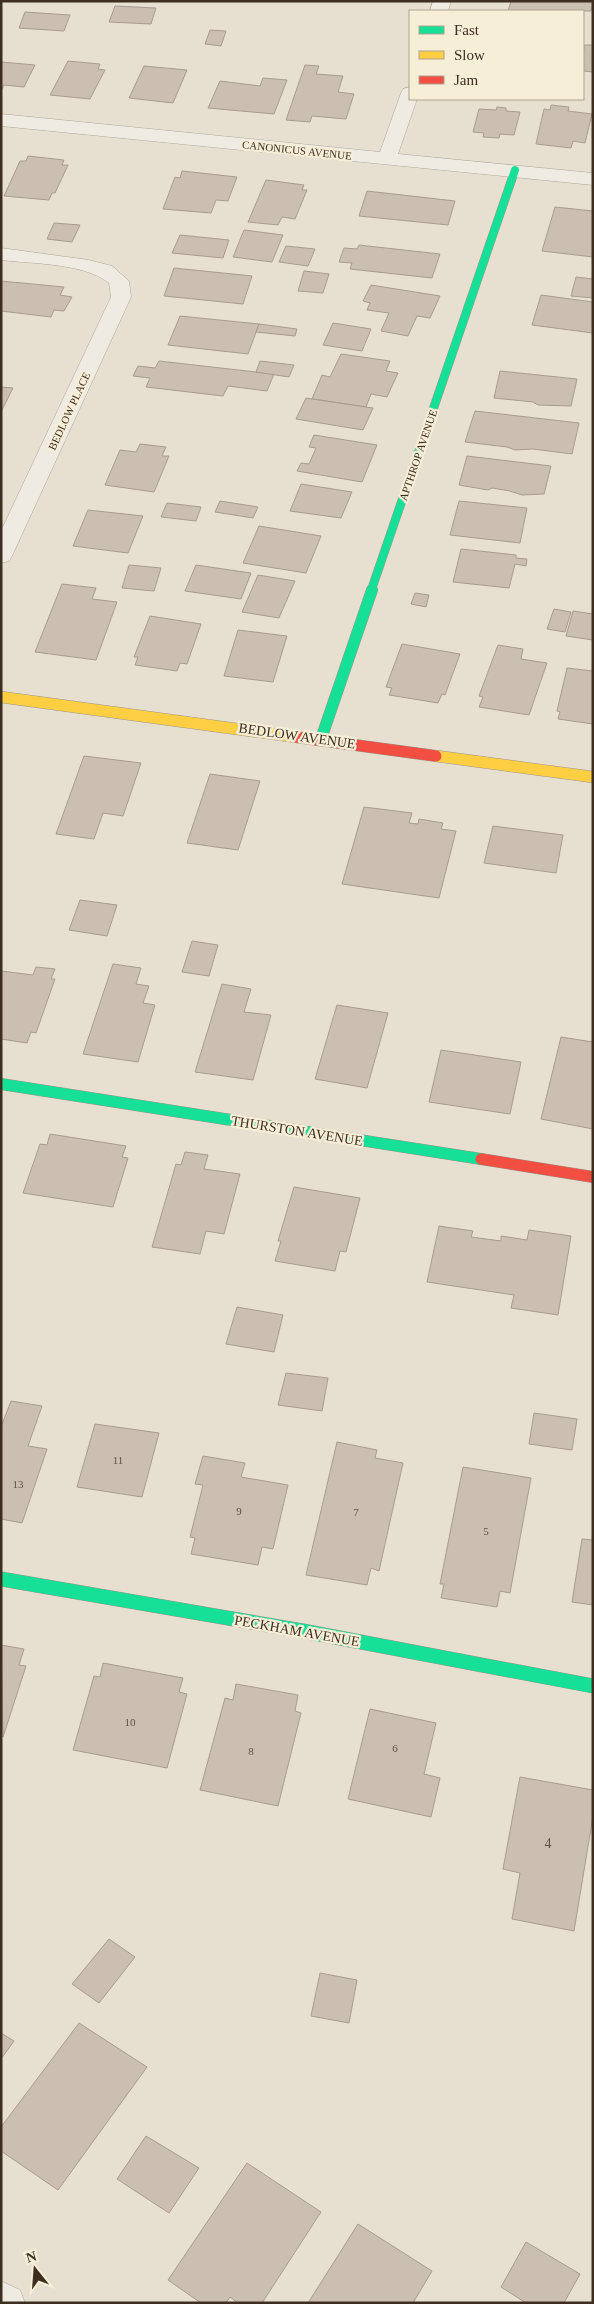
<svg xmlns="http://www.w3.org/2000/svg" width="594" height="2304" font-family="'Times New Roman',serif">
<style>
.building{fill:#cbbfb2;stroke:#a89c90}
.lines{fill:none;stroke-linecap:round;stroke-linejoin:round}
.street-casing{stroke:#ada599;stroke-width:1}
.fast-far2-casing{stroke:#9c958a;stroke-width:9}
.fast-far1-casing{stroke:#9c958a;stroke-width:12}
.fast-casing{stroke:#9c958a;stroke-width:15}
.slow-casing{stroke:#9c958a;stroke-width:12}
.jam-casing{stroke:#9c958a;stroke-width:12}
.street{fill:#efebe3;fill-rule:evenodd}
.fast-far2{stroke:#16e098;stroke-width:8}
.fast-far1{stroke:#16e098;stroke-width:11}
.fast{stroke:#16e098;stroke-width:14}
.slow{stroke:#ffcf43;stroke-width:11}
.jam{stroke:#f24e42;stroke-width:11}
.labels{text-anchor:middle;dominant-baseline:central;stroke-width:4.5;stroke-linejoin:round;paint-order:stroke}
.far-street-label{font-size:11px;fill:#3d2e20;stroke:#f7eed8}
.number-label{font-size:11px;fill:#605244}
.street-label{font-size:14px;fill:#3d2e20;stroke:#f7eed8}
.near-number-label{font-size:14px;fill:#605244}
</style>
<rect width="100%" height="100%" fill="#e7e0d1"/>
<g class="building">
<polygon points="511,1 593,1 593,3 591,11 508,11"/>
<polygon points="115,6 156,8 151,24 109,22"/>
<polygon points="25,12 70,15 64,31 19,28"/>
<polygon points="210,30 226,31 221,46 205,44"/>
<polygon points="584,45 593,45 593,72 583,71"/>
<polygon points="68,61 100,64 98,69 105,70 90,99 50,95"/>
<polygon points="1,62 35,65 24,87 4,85 1,91"/>
<polygon points="305,65 319,66 316,74 343,76 338,92 354,94 346,119 312,116 310,122 286,120"/>
<polygon points="144,66 187,70 173,103 129,98"/>
<polygon points="263,78 287,80 274,114 208,108 220,81 260,86"/>
<polygon points="551,105 569,107 568,111 592,114 585,143 573,141 571,148 536,144 544,109 550,110"/>
<polygon points="497,107 506,108 506,111 520,112 514,135 500,134 499,138 483,137 484,133 473,132 479,109 496,110"/>
<polygon points="28,156 64,160 62,165 68,165 55,193 52,193 49,200 4,196 20,161 26,161"/>
<polygon points="182,171 237,177 228,201 216,200 211,213 163,209 175,177 180,178"/>
<polygon points="266,180 304,185 302,190 307,190 295,219 282,217 278,225 248,222"/>
<polygon points="367,191 455,201 448,225 359,216"/>
<polygon points="555,207 593,211 593,257 542,251"/>
<polygon points="54,223 80,225 72,242 47,239"/>
<polygon points="244,230 283,235 272,262 233,257"/>
<polygon points="180,235 229,240 223,258 172,253"/>
<polygon points="359,245 440,254 432,278 350,269 352,263 339,262 344,248 357,249"/>
<polygon points="286,246 315,249 308,266 279,262"/>
<polygon points="174,268 252,276 243,304 164,296"/>
<polygon points="304,271 329,274 323,293 298,291"/>
<polygon points="576,277 593,279 593,298 571,296"/>
<polygon points="1,281 64,287 60,295 72,297 64,311 54,310 51,317 1,311"/>
<polygon points="371,285 440,296 430,318 417,316 408,336 381,331 389,313 367,310 370,303 363,301"/>
<polygon points="541,295 593,302 593,333 532,325"/>
<polygon points="180,316 259,324 248,354 168,345"/>
<polygon points="333,323 371,329 362,351 323,345"/>
<polygon points="259,324 297,329 295,336 256,332"/>
<polygon points="341,354 390,361 386,371 398,373 387,397 371,394 366,407 312,399 322,375 330,377"/>
<polygon points="159,361 256,372 274,374 267,391 228,386 223,396 146,387 150,378 133,376 138,366 155,368"/>
<polygon points="260,361 294,365 289,377 256,372"/>
<polygon points="500,371 577,379 571,406 538,405 533,402 494,398"/>
<polygon points="1,387 13,388 1,412"/>
<polygon points="306,398 312,399 373,408 363,430 296,419"/>
<polygon points="475,411 579,423 572,454 533,449 515,450 507,447 465,442"/>
<polygon points="314,435 377,445 362,482 297,471 301,463 309,464 316,448 309,447"/>
<polygon points="140,444 166,447 162,456 169,456 154,492 105,485 120,450 136,452"/>
<polygon points="467,456 551,466 544,494 522,495 510,491 492,488 488,490 459,485"/>
<polygon points="301,484 352,492 341,518 290,511"/>
<polygon points="220,501 258,507 253,518 215,512"/>
<polygon points="459,501 527,508 520,543 450,535"/>
<polygon points="167,503 201,507 196,521 161,517"/>
<polygon points="88,510 143,516 128,553 73,546"/>
<polygon points="259,526 321,536 306,573 243,563"/>
<polygon points="461,549 516,555 516,558 527,559 526,566 515,564 509,588 453,582"/>
<polygon points="129,565 161,568 154,591 122,588"/>
<polygon points="196,565 251,573 241,599 185,591"/>
<polygon points="258,575 295,581 279,618 242,612"/>
<polygon points="62,584 96,588 92,599 117,602 96,660 35,652"/>
<polygon points="415,593 429,595 426,607 411,604"/>
<polygon points="554,609 571,612 565,632 547,629"/>
<polygon points="573,611 593,614 593,640 566,636"/>
<polygon points="150,616 201,624 187,664 180,663 177,671 135,665 138,657 134,657"/>
<polygon points="238,630 287,636 273,682 224,676"/>
<polygon points="402,644 460,654 445,695 442,694 438,703 389,695 392,688 386,687"/>
<polygon points="498,645 523,649 521,659 547,663 529,715 479,707 483,697 479,696"/>
<polygon points="567,668 593,671 593,724 558,719 560,712 557,711"/>
<polygon points="84,756 141,763 123,816 103,813 94,839 56,834"/>
<polygon points="210,774 260,781 238,850 187,843"/>
<polygon points="364,807 412,813 409,823 418,824 419,819 443,823 441,829 456,831 439,898 342,884"/>
<polygon points="493,826 563,835 556,873 484,863"/>
<polygon points="80,900 117,905 107,936 69,930"/>
<polygon points="192,941 218,945 209,976 182,972"/>
<polygon points="113,964 141,968 136,984 149,986 143,1003 155,1005 138,1062 83,1054"/>
<polygon points="36,967 55,969 51,979 55,979 36,1033 31,1032 27,1043 1,1039 1,971 33,975"/>
<polygon points="222,984 251,989 244,1012 271,1015 253,1080 195,1072"/>
<polygon points="337,1005 388,1013 367,1088 315,1079"/>
<polygon points="561,1037 593,1042 593,1129 541,1119"/>
<polygon points="441,1050 521,1062 510,1114 429,1102"/>
<polygon points="50,1134 126,1146 122,1157 128,1158 113,1207 23,1193 40,1144 47,1145"/>
<polygon points="185,1152 208,1155 204,1169 240,1174 224,1234 206,1231 200,1254 152,1247 176,1164 181,1165"/>
<polygon points="294,1187 360,1198 346,1252 340,1251 335,1271 275,1261 281,1241 278,1241"/>
<polygon points="439,1226 473,1231 471,1237 501,1241 501,1236 527,1240 529,1230 571,1236 558,1315 511,1308 514,1295 427,1282"/>
<polygon points="237,1307 283,1315 274,1352 226,1344"/>
<polygon points="286,1373 328,1378 322,1411 278,1405"/>
<polygon points="11,1401 42,1406 28,1446 47,1449 22,1523 1,1519 1,1427"/>
<polygon points="534,1413 577,1419 572,1450 529,1444"/>
<polygon points="95,1424 159,1433 142,1497 77,1487"/>
<polygon points="337,1442 377,1450 375,1458 403,1463 379,1571 371,1568 367,1585 306,1575"/>
<polygon points="203,1456 245,1463 241,1477 288,1485 273,1549 262,1547 258,1565 191,1554 195,1538 190,1537 203,1485 195,1484"/>
<polygon points="463,1467 531,1478 510,1593 500,1591 497,1607 441,1598 444,1584 440,1584"/>
<polygon points="582,1539 593,1540 593,1605 572,1602"/>
<polygon points="1,1645 24,1649 19,1665 26,1666 3,1737"/>
<polygon points="103,1663 183,1678 179,1692 187,1694 167,1768 73,1750 94,1676 100,1677"/>
<polygon points="236,1684 298,1695 295,1711 301,1713 278,1806 200,1790 225,1698 233,1700"/>
<polygon points="370,1709 436,1723 424,1774 440,1778 431,1817 348,1799"/>
<polygon points="520,1777 593,1790 593,1816 574,1931 512,1919 520,1873 503,1869"/>
<polygon points="109,1939 135,1957 99,2003 72,1984"/>
<polygon points="320,1973 357,1980 349,2023 311,2016"/>
<polygon points="79,2023 147,2067 58,2190 1,2151 1,2127"/>
<polygon points="1,2033 14,2041 1,2059"/>
<polygon points="146,2136 199,2168 169,2213 117,2179"/>
<polygon points="247,2163 321,2212 262,2303 238,2303 230,2297 226,2303 201,2303 168,2280"/>
<polygon points="358,2224 432,2271 413,2303 308,2303"/>
<polygon points="526,2242 580,2274 564,2303 526,2303 501,2287"/>
</g>
<g class="lines">
<defs>
<g id="street">
<polygon points="433,1 451,1 448,11 430,11"/>
<polygon points="410,87 410,99 417,99 398,154 593,173 593,185 1,126 1,114 380,152 401,93 403,89"/>
<path d="M1,248l88,12 23,6 17,15 2,16 -119,259 -3,5 -8,2v-32l110,-234 -2,-14c-25,-20 -75,-19 -108,-23z"/>
<polygon points="1,2281 20,2290 25,2303 1,2303"/>
</g>
<polyline id="fast-far2" points="371,591 515,170"/>
<g id="fast-far1">
<polyline points="321,739 372,590"/>
<polyline points="1,1084 481,1159"/>
</g>
<polyline id="fast" points="1,1579 303,1631 593,1686"/>
<g id="slow">
<polyline points="1,697 296,737"/>
<polyline points="436,756 593,777"/>
</g>
<g id="jam">
<polyline points="296,737 436,756"/>
<polyline points="481,1159 593,1177"/>
</g>
</defs>
<use href="#street" class="street-casing"/>
<use href="#fast-far2" class="fast-far2-casing"/>
<use href="#fast-far1" class="fast-far1-casing"/>
<use href="#fast" class="fast-casing"/>
<use href="#slow" class="slow-casing"/>
<use href="#jam" class="jam-casing"/>
<use href="#street" class="street"/>
<use href="#fast-far2" class="fast-far2"/>
<use href="#fast-far1" class="fast-far1"/>
<use href="#fast" class="fast"/>
<use href="#slow" class="slow"/>
<use href="#jam" class="jam"/>
</g>
<g class="labels">
<g class="far-street-label">
<text transform="translate(297 150) rotate(6)">CANONICUS AVENUE</text>
<text transform="translate(69 411) rotate(-65)">BEDLOW PLACE</text>
<text transform="translate(418 455) rotate(-71)">APTHROP AVENUE</text>
</g>
<g class="number-label">
<text x="118" y="1460">11</text>
<text x="18" y="1484">13</text>
<text x="239" y="1511">9</text>
<text x="356" y="1512">7</text>
<text x="486" y="1531">5</text>
<text x="130" y="1722">10</text>
<text x="395" y="1748">6</text>
<text x="251" y="1751">8</text>
</g>
<g class="street-label">
<text transform="translate(297 736) rotate(8)">BEDLOW AVENUE</text>
<text transform="translate(297 1131) rotate(9)">THURSTON AVENUE</text>
<text transform="translate(297 1631) rotate(10)">PECKHAM AVENUE</text>
</g>
<g class="near-number-label">
<text x="548" y="1843">4</text>
</g>
</g>
<rect width="594" height="2304" fill="none" stroke="#3d2e20" stroke-width="5"/>
<rect x="409" y="10" width="175" height="90" fill="#f7eed8" stroke="#ada18e"/>
<rect x="419" y="26" width="25" height="8" fill="#16e098" stroke="#ada18e"/>
<text x="454" y="35" font-size="15" fill="#3d2e20">Fast</text>
<rect x="419" y="51" width="25" height="8" fill="#ffcf43" stroke="#ada18e"/>
<text x="454" y="60" font-size="15" fill="#3d2e20">Slow</text>
<rect x="419" y="76" width="25" height="8" fill="#f24e42" stroke="#ada18e"/>
<text x="454" y="85" font-size="15" fill="#3d2e20">Jam</text>
<g transform="translate(35 2269) rotate(343)" stroke="#f7eed8" stroke-width="4" paint-order="stroke">
<path d="M0-4L9 19L0 12L-9 19Z" fill="#3d2e20"/>
<text y="-8" font-size="14" font-weight="bold" text-anchor="middle" fill="#3d2e20">N</text>
</g>
</svg>
